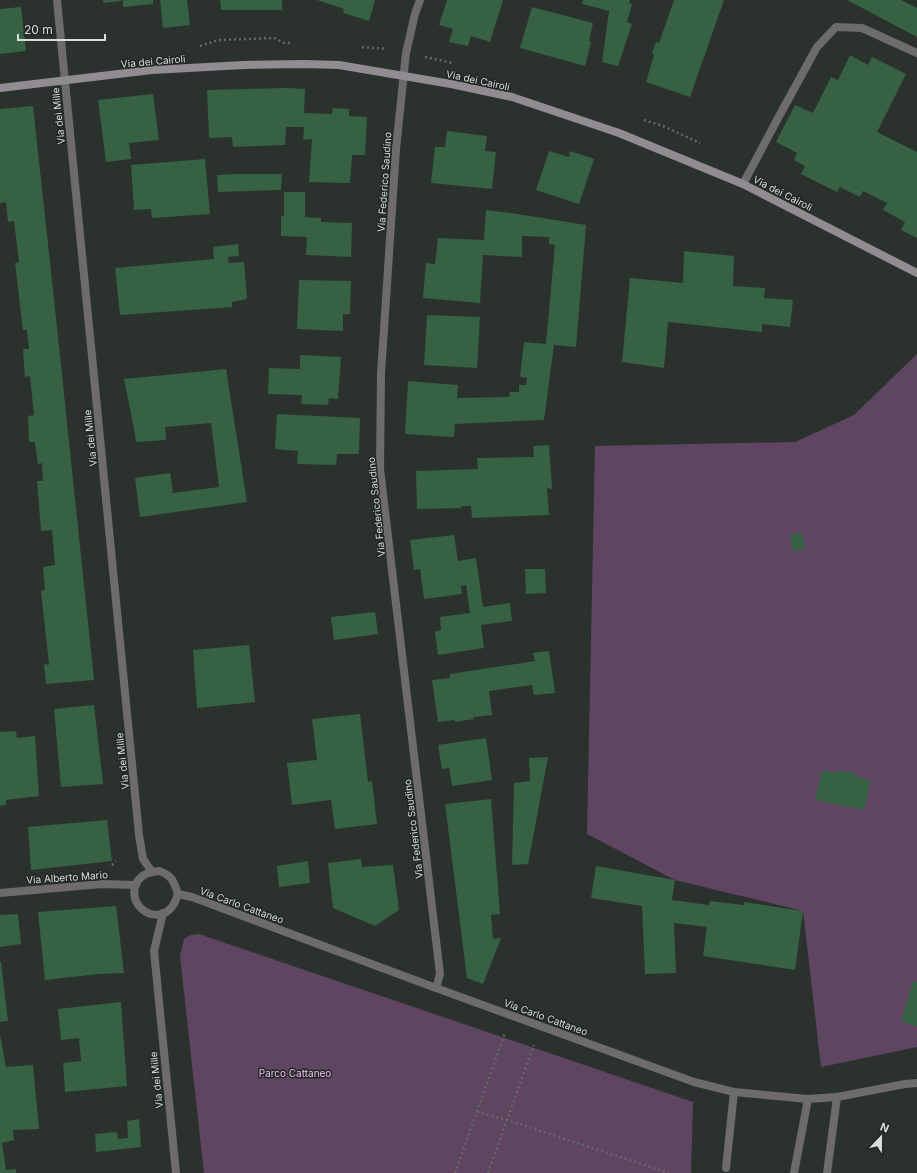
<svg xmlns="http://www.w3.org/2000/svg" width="917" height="1173" font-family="Inter,sans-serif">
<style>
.green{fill:#5f4562}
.building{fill:#366143}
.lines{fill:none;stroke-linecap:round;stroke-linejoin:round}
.path{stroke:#646a66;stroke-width:2.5;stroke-dasharray:2 3;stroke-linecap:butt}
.lane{stroke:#6e6b6e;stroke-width:8}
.street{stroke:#6e6b6e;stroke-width:8}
.secondary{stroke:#918c91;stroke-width:8}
.labels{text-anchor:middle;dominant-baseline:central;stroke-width:3;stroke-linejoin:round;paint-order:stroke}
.street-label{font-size:10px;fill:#d9deda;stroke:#212823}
.park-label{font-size:10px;fill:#f6bffb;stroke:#212823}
</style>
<rect width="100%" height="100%" fill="#2b322d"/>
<g class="green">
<polygon points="917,354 917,1047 821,1067 803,911 675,880 587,834 595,446 795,442 854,415"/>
<polygon points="199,934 693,1102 691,1173 204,1173 180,956 184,939 190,935"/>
</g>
<g class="building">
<polygon points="103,0 121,0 121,1 103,3"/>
<polygon points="123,0 153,0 153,4 123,7"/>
<polygon points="160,0 187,0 190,25 163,28"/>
<polygon points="220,0 282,0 282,10 221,10"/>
<polygon points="317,0 375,0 369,21 343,13 344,9"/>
<polygon points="447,0 503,0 490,42 471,36 468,46 449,42 453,29 439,25"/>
<polygon points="583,0 630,0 629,3 632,4 627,22 632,24 618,66 602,62 609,11 582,4"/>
<polygon points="674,0 724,0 690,97 646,82 654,55 652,54 656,42 659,43"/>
<polygon points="847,0 901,0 917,8 917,37"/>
<polygon points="21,7 26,51 0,54 0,9"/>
<polygon points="532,7 593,23 589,41 591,42 585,66 520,48"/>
<polygon points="850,55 868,65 872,57 906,74 877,132 917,152 917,238 901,230 905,222 883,210 887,203 863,191 860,197 840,187 837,192 801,174 805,166 794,160 797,153 776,142 795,105 813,113 831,77 838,80"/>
<polygon points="287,88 305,89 304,113 332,114 333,108 349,109 349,116 367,117 365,155 352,155 350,183 309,182 312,139 303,140 304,127 286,127 285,145 233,147 232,137 209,138 207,90"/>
<polygon points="153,94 159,140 129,143 131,159 106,162 98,100"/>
<polygon points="33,106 57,327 94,680 46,684 44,664 49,665 41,591 45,590 43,567 55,565 52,530 41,531 37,481 43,481 42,463 38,464 35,442 29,442 28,416 34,415 30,376 25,377 23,349 29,349 27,330 23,330 15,263 19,262 14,221 8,222 6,202 0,203 0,109"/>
<polygon points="447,131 487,136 485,151 496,152 492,189 431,183 435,147 445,147"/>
<polygon points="549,151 569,157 570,151 594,159 579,204 536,190"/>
<polygon points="205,159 210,214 152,218 151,209 134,210 131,165"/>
<polygon points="234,174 282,174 281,190 218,192 217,175"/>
<polygon points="284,192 305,192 305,217 321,218 321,222 352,223 351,257 306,255 307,237 281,236 281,216 284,216"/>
<polygon points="486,210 511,213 586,225 576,347 554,345 544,420 455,424 454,437 405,434 408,381 458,385 457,398 509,397 510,392 519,392 519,385 526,385 527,378 520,377 524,342 546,344 555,245 549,244 549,237 522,236 522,257 483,255 480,303 423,298 426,263 435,264 438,238 484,240"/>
<polygon points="238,244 239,256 228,257 229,263 244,262 247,299 232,302 232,307 120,315 115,268 214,259 213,247"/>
<polygon points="684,251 734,256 733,286 765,288 764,298 793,300 790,327 762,324 762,332 668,322 664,368 622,362 630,278 683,283"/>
<polygon points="299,280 351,281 350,314 343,314 343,331 297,329"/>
<polygon points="427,315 480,317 477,368 424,365"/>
<polygon points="300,355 341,357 338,399 329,398 328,405 301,404 302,395 268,394 269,368 300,369"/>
<polygon points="226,369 247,502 140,517 135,478 170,473 173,493 219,487 211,423 165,427 166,440 136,442 134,429 124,379"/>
<polygon points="277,414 360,418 359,454 337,454 336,465 297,464 298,451 275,449"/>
<polygon points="549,445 552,489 547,488 549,515 472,518 471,506 461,506 461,508 417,509 416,471 478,469 477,458 534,457 533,446"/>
<polygon points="802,533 805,549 793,551 790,535"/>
<polygon points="454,535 458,561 476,558 483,607 510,603 512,621 481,625 484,648 438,655 435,632 441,630 440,617 470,613 466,585 461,586 462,594 424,599 420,569 414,570 410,540"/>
<polygon points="525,569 545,569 546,593 526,594"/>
<polygon points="375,612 378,634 334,640 331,617"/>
<polygon points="249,645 255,702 197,708 193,650"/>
<polygon points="549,651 555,693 534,695 532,685 489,691 492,715 473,717 474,719 455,722 455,720 438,722 432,680 450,678 450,674 535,661 533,653"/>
<polygon points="94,705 103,784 61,787 54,709"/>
<polygon points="360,714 368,782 372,781 377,824 335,829 331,800 292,805 287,763 317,760 312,719"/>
<polygon points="16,731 17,738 35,736 39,796 6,800 6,805 0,806 0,732"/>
<polygon points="486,738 492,780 452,786 449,768 442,769 438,745"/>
<polygon points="548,757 528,864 512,865 514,783 530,781 529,758"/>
<polygon points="822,770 838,773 838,770 856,773 856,777 871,780 864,810 815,800"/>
<polygon points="491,799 500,914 491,915 493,939 501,938 483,984 467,978 445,804"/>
<polygon points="107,820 112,861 31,870 28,827"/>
<polygon points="361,859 362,867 393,865 399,910 375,926 333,908 328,863"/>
<polygon points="308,861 310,883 279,887 277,866"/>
<polygon points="596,866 675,880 672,900 709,905 710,901 744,905 744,902 803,911 795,970 703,956 707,927 674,923 676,973 645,974 642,906 591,898"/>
<polygon points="116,906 124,973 98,974 45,980 38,912"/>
<polygon points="18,914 21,944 0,947 0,915"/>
<polygon points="0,962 1,962 8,1021 0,1022"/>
<polygon points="913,981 917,982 917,1027 901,1021"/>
<polygon points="121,1002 127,1086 65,1092 63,1063 81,1061 79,1038 61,1040 58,1009"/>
<polygon points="0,1035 6,1067 33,1065 39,1129 13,1130 14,1140 2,1143 6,1170 16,1169 16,1173 0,1173"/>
<polygon points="139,1119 141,1147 96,1152 95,1134 117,1132 118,1139 128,1138 127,1121"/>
</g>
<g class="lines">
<g class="path">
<polyline points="200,46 218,40 274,38 284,43 291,43"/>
<polyline points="362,47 387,49"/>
<polyline points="425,57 453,63"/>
<polyline points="644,120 663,126 700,143"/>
<polyline points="112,865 116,861"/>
<polyline points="477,1112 507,1120 669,1173"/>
<polyline points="455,1173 505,1033"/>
<polyline points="488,1173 534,1045"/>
</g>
<g class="lane">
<polyline points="743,184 777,120 817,47 836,27 862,28 917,53"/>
<polyline points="726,1168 734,1092"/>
<polyline points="794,1173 808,1099"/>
<polyline points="827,1173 837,1097"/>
</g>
<g class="street">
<polyline points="57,0 139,835 143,859 152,872"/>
<polyline points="420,0 415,14 406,53 396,149 381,374 380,469 440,974 436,988"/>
<path d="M159,871c13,4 15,11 19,23 -2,5 -3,10 -7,14 -16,18 -46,-3 -34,-26 5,-8 12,-10 22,-11z"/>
<polyline points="0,893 102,884 136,885"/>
<polyline points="178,894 192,897 436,988 694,1082 734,1092 808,1099 837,1097 905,1084 917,1083"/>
<polyline points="163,913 154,951 176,1173"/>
</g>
<polyline class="secondary" points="0,88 152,70 244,65 305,64 339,65 451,84 512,97 619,133 743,184 917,273"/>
</g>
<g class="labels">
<g class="street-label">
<text transform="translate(153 61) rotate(-5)">Via dei Cairoli</text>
<text transform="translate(478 80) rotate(12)">Via dei Cairoli</text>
<text transform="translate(58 116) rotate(-96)">Via dei Mille</text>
<text transform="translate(384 182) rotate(-86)">Via Federico Saudino</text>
<text transform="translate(783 193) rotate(27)">Via dei Cairoli</text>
<text transform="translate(90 438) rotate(-96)">Via dei Mille</text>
<text transform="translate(376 507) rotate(-96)">Via Federico Saudino</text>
<text transform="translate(122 761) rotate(-96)">Via dei Mille</text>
<text transform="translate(413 829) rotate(-97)">Via Federico Saudino</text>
<text transform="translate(67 877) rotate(-4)">Via Alberto Mario</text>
<text transform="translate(242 905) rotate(20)">Via Carlo Cattaneo</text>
<text transform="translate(546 1017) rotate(20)">Via Carlo Cattaneo</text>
<text transform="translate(156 1080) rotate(-96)">Via dei Mille</text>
</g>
<g class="park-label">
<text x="295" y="1073">Parco Cattaneo</text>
</g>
</g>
<g transform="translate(881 1137) rotate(22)" stroke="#212823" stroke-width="3" paint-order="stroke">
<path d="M0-3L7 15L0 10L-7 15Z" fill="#d9deda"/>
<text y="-6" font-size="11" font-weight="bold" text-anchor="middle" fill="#d9deda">N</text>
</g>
<path d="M18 34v6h87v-6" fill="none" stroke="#d9deda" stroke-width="2"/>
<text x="24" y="34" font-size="12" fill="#d9deda" stroke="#212823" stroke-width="3" paint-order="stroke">20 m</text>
</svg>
